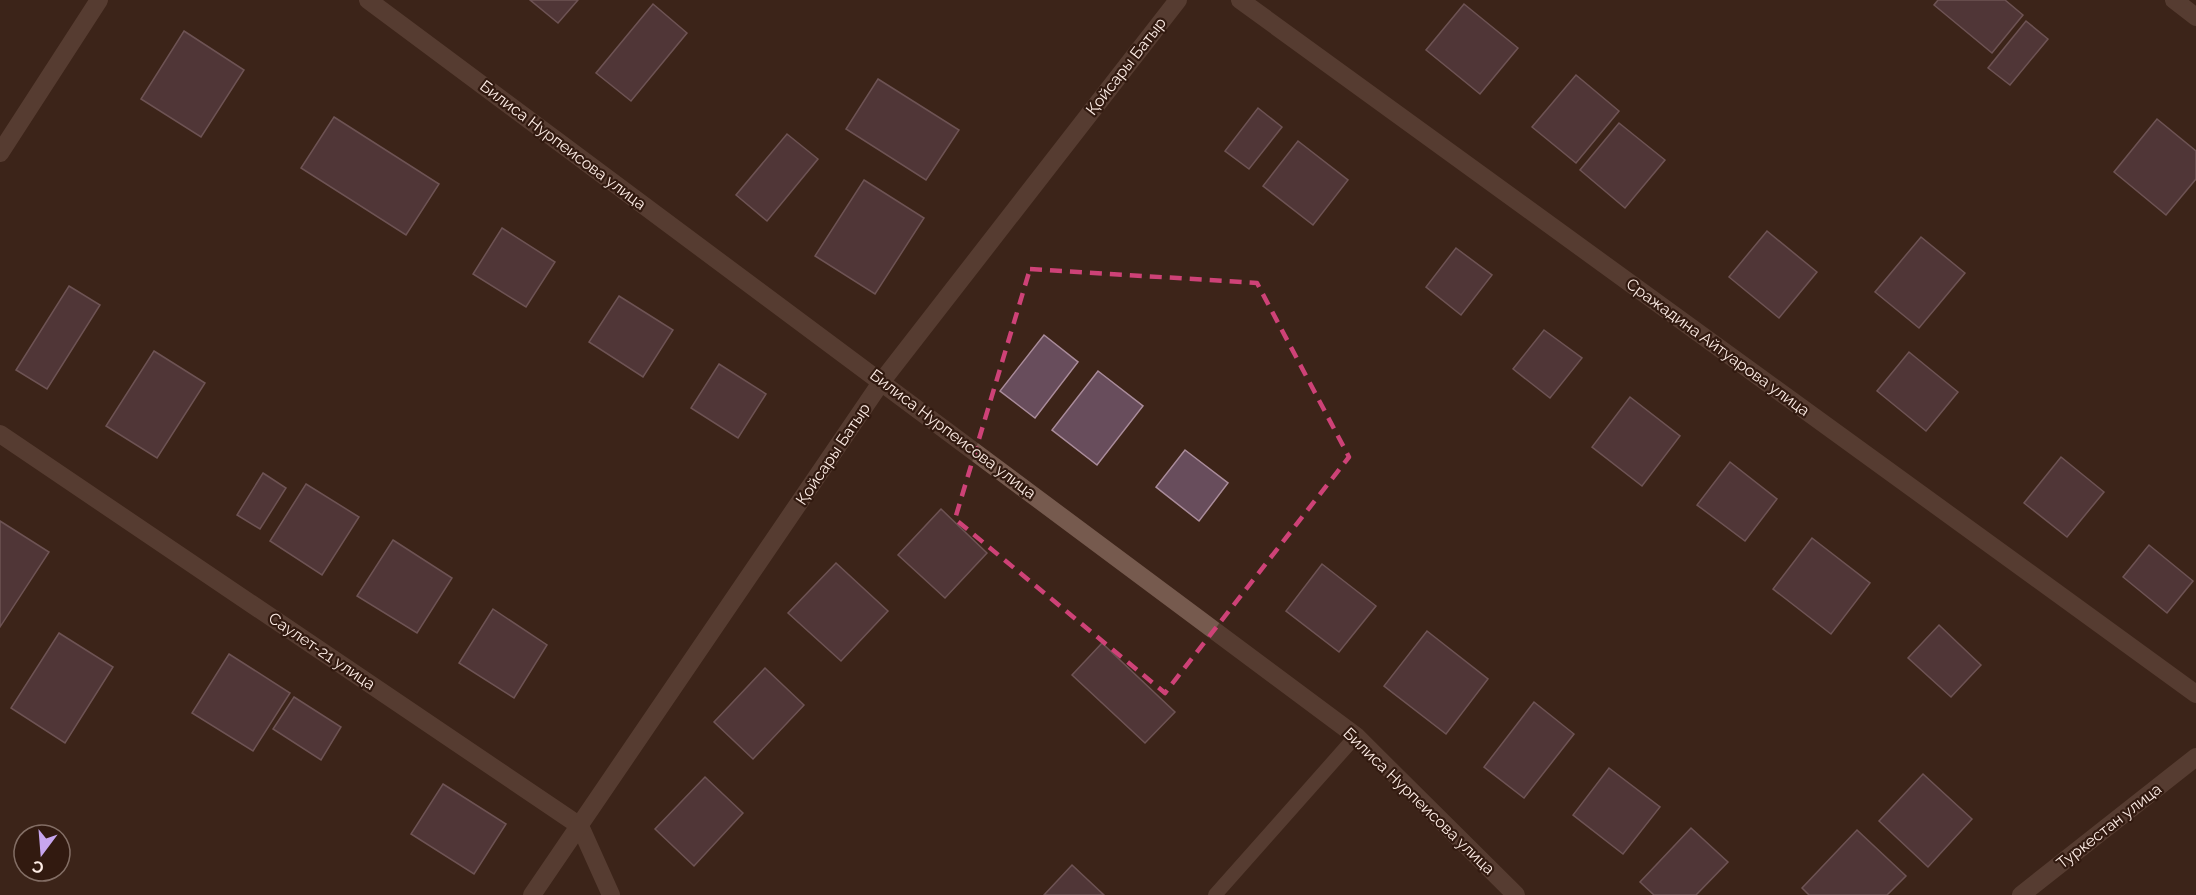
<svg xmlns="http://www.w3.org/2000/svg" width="2196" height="895" font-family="Raleway,sans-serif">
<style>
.building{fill:#684d5c;stroke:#aa8c9b;stroke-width:1.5}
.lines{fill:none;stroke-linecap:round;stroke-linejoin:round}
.lane{stroke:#765a4e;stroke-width:14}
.street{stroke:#765a4e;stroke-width:18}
.marked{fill:none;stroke:#ce4277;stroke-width:4.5;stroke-dasharray:12 8;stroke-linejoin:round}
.labels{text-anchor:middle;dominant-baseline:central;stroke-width:4.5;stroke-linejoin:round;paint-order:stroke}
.street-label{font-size:16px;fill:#fdece5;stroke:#321a10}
</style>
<rect width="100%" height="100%" fill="#3d2419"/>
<g class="building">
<polygon points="530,0 578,0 558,23"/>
<polygon points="1938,0 2005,0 2023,15 1992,53 1934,5"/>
<polygon points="653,4 687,33 631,101 596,73"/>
<polygon points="1464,4 1518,48 1480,94 1426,50"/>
<polygon points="2026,21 2048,39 2010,85 1988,68"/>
<polygon points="184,31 244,70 201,137 141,99"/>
<polygon points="1576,75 1619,111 1576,163 1532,127"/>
<polygon points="878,79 959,130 926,180 846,129"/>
<polygon points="1258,108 1282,127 1249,169 1225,151"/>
<polygon points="334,117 439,184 406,235 301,168"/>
<polygon points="2157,119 2196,151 2196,179 2166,215 2114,172"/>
<polygon points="1619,123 1665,160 1625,208 1580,170"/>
<polygon points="787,134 818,159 767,221 736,195"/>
<polygon points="1298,141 1348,180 1313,225 1263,186"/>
<polygon points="864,180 924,218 875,294 815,256"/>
<polygon points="502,228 555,262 526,307 473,274"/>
<polygon points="1767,231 1817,272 1779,318 1729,277"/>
<polygon points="1921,237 1965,273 1919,328 1875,292"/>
<polygon points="1456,248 1492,275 1461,315 1426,287"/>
<polygon points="69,286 100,305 47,389 16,370"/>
<polygon points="619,296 673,330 643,377 589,342"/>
<polygon points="1544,330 1582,358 1550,398 1513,369"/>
<polygon points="1044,335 1078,362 1035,418 1000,391"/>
<polygon points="154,351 205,383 157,458 106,426"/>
<polygon points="1909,352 1958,392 1926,431 1877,391"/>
<polygon points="719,364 766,394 738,438 691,408"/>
<polygon points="1098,371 1143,406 1097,465 1052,430"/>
<polygon points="1630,397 1680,436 1642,486 1592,447"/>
<polygon points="1185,450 1228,483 1199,521 1156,487"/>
<polygon points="2061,457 2104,492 2067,537 2024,503"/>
<polygon points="1730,462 1777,499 1745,541 1697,505"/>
<polygon points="263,473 286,488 260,529 237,515"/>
<polygon points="306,484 359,517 322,575 270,541"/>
<polygon points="941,509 987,553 945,598 898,555"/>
<polygon points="0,521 49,552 0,627"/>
<polygon points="1812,538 1870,583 1831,634 1773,589"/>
<polygon points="393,540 452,578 417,633 357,596"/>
<polygon points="2149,545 2193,581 2167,613 2123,577"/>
<polygon points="836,563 888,611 841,661 788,613"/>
<polygon points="1322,564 1376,606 1339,652 1286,611"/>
<polygon points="493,609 547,645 514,698 459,663"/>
<polygon points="1939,625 1981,665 1951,697 1908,658"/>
<polygon points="1427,631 1488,679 1446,734 1384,686"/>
<polygon points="59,633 113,667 65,743 11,708"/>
<polygon points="1102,643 1175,712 1145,743 1072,675"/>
<polygon points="229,654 290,693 253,751 192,713"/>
<polygon points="765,668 804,705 753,759 714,722"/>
<polygon points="294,697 341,727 321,760 273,729"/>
<polygon points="1534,702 1574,734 1524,798 1484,767"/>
<polygon points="1609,768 1660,807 1623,854 1573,815"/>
<polygon points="1923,774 1972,819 1928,867 1879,821"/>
<polygon points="705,777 743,813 694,866 655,829"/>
<polygon points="443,784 506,824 474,874 411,834"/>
<polygon points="1691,828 1728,862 1696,895 1654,895 1640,882"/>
<polygon points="1857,830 1906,876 1887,895 1809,895 1802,888"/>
<polygon points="1072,865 1104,895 1044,895"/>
</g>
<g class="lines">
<polyline class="lane" points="1215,895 1356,736"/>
<g class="street">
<polyline points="368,0 1356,736 1516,895"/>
<polyline points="1240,0 2196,694"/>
<polyline points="2174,0 2196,17"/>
<polyline points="0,153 99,0"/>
<polyline points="0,434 580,826 611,895"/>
<polyline points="532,895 882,381 1178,0"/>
<polyline points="2021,895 2196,757"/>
</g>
</g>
<path d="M0 0H2196V895H0ZM1030,269l227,14 92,174 -184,236 -210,-174z" fill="#3d2419" fill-opacity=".55" fill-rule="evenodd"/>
<path class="marked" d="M1030,269l227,14 92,174 -184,236 -210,-174z"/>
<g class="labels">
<g class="street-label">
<text transform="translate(1126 66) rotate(-52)">Қойсары Батыр</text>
<text transform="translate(563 145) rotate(37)">Билиса Нурпеисова улица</text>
<text transform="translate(1718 347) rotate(36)">Сражадина Айтуарова улица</text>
<text transform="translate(953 434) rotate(37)">Билиса Нурпеисова улица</text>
<text transform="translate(833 454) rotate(-56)">Қойсары Батыр</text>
<text transform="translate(322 651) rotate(34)">Саулет-21 улица</text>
<text transform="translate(1419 801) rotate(44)">Билиса Нурпеисова улица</text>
<text transform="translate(2109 826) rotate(-38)">Туркестан улица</text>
</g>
</g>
<g transform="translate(42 853) rotate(196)"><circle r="28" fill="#321a10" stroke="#836e65" stroke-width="1.5"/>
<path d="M0-4.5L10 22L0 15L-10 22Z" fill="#c7a6ef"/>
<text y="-9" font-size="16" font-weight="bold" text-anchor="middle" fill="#fdece5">С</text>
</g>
</svg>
